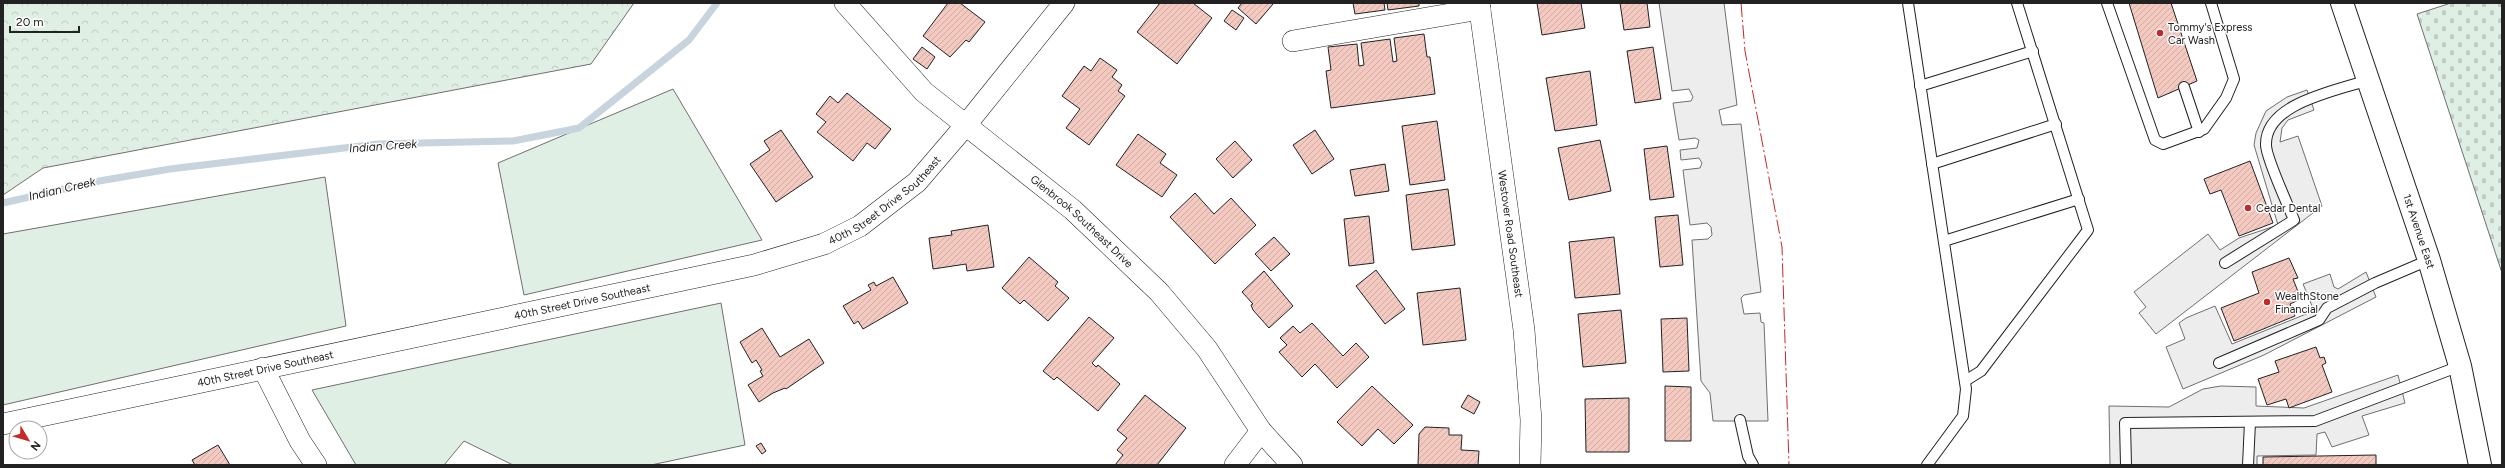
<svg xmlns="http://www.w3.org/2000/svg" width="2505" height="468" font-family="Figtree,sans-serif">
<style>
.forest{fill:url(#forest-crowns);stroke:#6f6f6f}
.cemetery{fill:url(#cemetery-stones);stroke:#6f6f6f}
.park{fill:#e0efe3;stroke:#6f6f6f}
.parking{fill:#ededed;stroke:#6f6f6f}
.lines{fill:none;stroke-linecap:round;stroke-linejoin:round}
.stream{stroke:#c7d3dd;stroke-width:7}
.building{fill:url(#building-hatch);stroke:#222}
.lane-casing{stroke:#222;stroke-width:12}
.street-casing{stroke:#222;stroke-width:22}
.primary-casing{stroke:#222;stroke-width:24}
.lane{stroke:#fff;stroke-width:10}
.street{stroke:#fff;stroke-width:21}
.primary{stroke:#fff;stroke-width:22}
.power{stroke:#c62828;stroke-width:1;stroke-dasharray:14 3 2 3;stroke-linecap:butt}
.poi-dot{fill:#c62828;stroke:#fff;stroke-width:1.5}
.labels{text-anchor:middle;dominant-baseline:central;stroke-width:3;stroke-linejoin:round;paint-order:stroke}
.poi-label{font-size:11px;fill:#222;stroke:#fff;text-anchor:start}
.street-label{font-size:11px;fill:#222;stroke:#fff}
.water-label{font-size:12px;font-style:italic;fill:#222;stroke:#fff}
</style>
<defs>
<pattern id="forest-crowns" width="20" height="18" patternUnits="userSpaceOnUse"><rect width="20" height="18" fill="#e0efe3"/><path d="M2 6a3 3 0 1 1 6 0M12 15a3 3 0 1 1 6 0" fill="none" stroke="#c0cdc2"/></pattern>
<pattern id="cemetery-stones" width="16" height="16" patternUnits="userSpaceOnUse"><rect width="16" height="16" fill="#e0efe3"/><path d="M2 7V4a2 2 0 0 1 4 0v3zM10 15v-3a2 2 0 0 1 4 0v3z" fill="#c0cdc2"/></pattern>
<pattern id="building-hatch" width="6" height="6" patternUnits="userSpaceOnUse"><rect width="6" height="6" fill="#f3c9c0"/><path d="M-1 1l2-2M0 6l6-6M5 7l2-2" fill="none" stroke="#d0aca5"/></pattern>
</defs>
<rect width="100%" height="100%" fill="#fff"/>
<polygon class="forest" points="3,3 634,3 591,64 43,168 3,195"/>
<polygon class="cemetery" points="2451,3 2502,3 2502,273 2417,14"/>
<g class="park">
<polygon points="673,89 762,240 524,295 498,163"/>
<polygon points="325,177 346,326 3,405 3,234"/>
<polygon points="721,303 745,445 651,465 513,465 464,441 444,465 356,465 312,390"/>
</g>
<g class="parking">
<polygon points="1659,3 1724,3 1737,105 1719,110 1722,125 1741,124 1761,292 1744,295 1741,298 1744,314 1760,313 1761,322 1764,323 1768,421 1713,421 1710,393 1701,381 1692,240 1708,239 1712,235 1711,227 1707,223 1690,225 1683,170 1700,168 1702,163 1699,158 1681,160 1680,150 1697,148 1699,140 1695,138 1679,140 1673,103 1691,101 1693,97 1689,89 1672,91"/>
<polygon points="2307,90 2314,110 2288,120 2282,128 2280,142 2298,136 2322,206 2156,334 2139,313 2146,307 2134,292 2208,234 2220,250 2239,238 2278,225 2254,145 2256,133 2266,111 2287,97"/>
<polygon points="2366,272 2376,297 2264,355 2183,389 2166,347 2185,339 2179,323 2186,318 2215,306 2232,344 2311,312 2312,306 2303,284 2330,274 2334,287 2338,289"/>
<polygon points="2398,375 2405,403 2362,416 2369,435 2332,447 2325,432 2317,434 2316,455 2257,456 2257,465 2110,465 2109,406 2169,407 2203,389 2221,386 2256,387 2256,406 2304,408"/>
</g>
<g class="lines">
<polyline class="stream" points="3,203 99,181 170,169 377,144 513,141 579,128 689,40 717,3"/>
</g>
<g class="building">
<polygon points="948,3 960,3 985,22 969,42 966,40 950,57 923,36"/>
<polygon points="1160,3 1193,3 1212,18 1177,64 1137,32"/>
<polygon points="1242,3 1272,3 1273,4 1256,24 1238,8"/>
<polygon points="1353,3 1384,3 1385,10 1355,14"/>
<polygon points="1387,3 1419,3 1419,6 1388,10"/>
<polygon points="1537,3 1581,3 1585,28 1542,35"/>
<polygon points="1620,3 1647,3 1650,27 1624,30"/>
<polygon points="2129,3 2171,3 2197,81 2158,98"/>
<polygon points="1232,10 1244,18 1236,30 1224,21"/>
<polygon points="1424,34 1427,57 1430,57 1435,94 1331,108 1326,71 1331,70 1328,47 1357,44 1359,66 1364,65 1361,43 1390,39 1393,62 1397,61 1394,38"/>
<polygon points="922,47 935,57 927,69 913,59"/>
<polygon points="1653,47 1661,99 1635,103 1627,51"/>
<polygon points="1100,58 1117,70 1112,77 1122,85 1118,91 1125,96 1089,145 1066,128 1080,109 1062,96 1084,66 1091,71"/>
<polygon points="1590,71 1597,125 1555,131 1546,78"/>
<polygon points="847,93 891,129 875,149 867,143 853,161 817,132 826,122 816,114 830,96 838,103"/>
<polygon points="1437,121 1445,180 1410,185 1402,126"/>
<polygon points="781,130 813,177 776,202 750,164 770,150 764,141"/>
<polygon points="1315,130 1334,159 1312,174 1293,145"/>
<polygon points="1138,134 1166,154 1160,163 1177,175 1162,197 1116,165"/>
<polygon points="1600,140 1611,191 1569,200 1558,148"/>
<polygon points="1235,141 1252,160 1233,178 1216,159"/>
<polygon points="1667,146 1674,197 1650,200 1644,149"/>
<polygon points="2250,161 2273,223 2239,236 2221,190 2210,194 2204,179"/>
<polygon points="1385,164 1389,191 1355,196 1350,170"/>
<polygon points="1448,189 1455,245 1412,250 1406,195"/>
<polygon points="1195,193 1214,214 1231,198 1256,225 1215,264 1170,217"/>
<polygon points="1678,215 1683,265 1660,267 1655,217"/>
<polygon points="1369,216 1374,263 1349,266 1344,219"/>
<polygon points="988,225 994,267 967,271 966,264 933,269 929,238 952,235 951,231"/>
<polygon points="1274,237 1290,254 1271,271 1255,254"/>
<polygon points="1614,237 1620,294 1575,298 1569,242"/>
<polygon points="1029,257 1058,282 1055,286 1069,298 1048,321 1024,300 1020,304 1002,288"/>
<polygon points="2289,258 2298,278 2293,279 2301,299 2290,304 2295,316 2234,341 2221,308 2259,293 2252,272"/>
<polygon points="1376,270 1405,309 1385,324 1356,286"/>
<polygon points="1264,271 1293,306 1269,328 1253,310 1251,305 1253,304 1242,292"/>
<polygon points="893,277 908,303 863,329 858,321 854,324 843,306 871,290 868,285 874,282 876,286"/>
<polygon points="1460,288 1466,340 1423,345 1417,293"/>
<polygon points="1621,310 1626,363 1583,367 1578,314"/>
<polygon points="1089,317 1114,338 1092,363 1096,367 1098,365 1120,384 1098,411 1057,377 1054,380 1043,371"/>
<polygon points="1687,318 1689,371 1663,372 1661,319"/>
<polygon points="1312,323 1343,356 1356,343 1369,357 1337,388 1315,364 1302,377 1279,352 1287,345 1280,338 1293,326 1300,333"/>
<polygon points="762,328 780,357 809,339 824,363 786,389 785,388 773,393 759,402 748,385 763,376 760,371 762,370 756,360 752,363 740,342"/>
<polygon points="2316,347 2320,358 2324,357 2326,363 2322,365 2332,392 2289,408 2286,399 2267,405 2258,379 2279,372 2275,361"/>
<polygon points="1372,386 1413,425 1394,444 1378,429 1362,446 1337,422"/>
<polygon points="1665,386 1691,387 1691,441 1665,441"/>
<polygon points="1145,395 1186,428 1157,465 1115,465 1123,455 1117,450 1127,438 1117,430"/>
<polygon points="1468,395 1480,402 1474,414 1461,407"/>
<polygon points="1629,398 1629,452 1586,452 1585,399"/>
<polygon points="1425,427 1449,428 1449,435 1462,435 1461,450 1479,451 1478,465 1418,465 1419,434"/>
<polygon points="761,443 766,451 762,454 756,446"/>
<polygon points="218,445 230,465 195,465 192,460"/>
<polygon points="2376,455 2376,465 2263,465 2263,457"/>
</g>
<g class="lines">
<defs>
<g id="lane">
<polyline points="1908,3 1966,389 1963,416 1927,465"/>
<polyline points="2107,3 2155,140 2163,144 2204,129 2226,98 2234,79 2211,3"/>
<polyline points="1920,86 2033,51"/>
<polyline points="2184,87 2199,132"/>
<polyline points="1932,164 2056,124"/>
<polyline points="1944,241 2079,199"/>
<path d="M2225,263l69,-43c-6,-15 -28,-62 -28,-75 -1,-42 70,-54 102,-65"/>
<polyline points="2219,363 2319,320 2327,308 2375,283 2429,260"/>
<polyline points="1965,381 1981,371 2088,230 2017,3"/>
<polyline points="1740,420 1748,456 1753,465"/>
<polyline points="2126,465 2125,423 2315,421 2460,366"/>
<polyline points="2248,465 2250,422"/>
</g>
<g id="street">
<path id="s1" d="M845,3l79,89 149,118 86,82 48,57 54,82 31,34"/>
<path id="s2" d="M1479,3l45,327 7,90 -1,45"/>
<polyline points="1293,41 1480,9"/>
<polyline points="263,368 300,441 316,465"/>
<path id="s3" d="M3,424l751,-159 70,-21 36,-18 57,-44 48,-56 99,-123"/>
<polyline points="1235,465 1261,431"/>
</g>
<g id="primary">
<path id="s4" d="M2342,3l87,257 31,106 20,99"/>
</g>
</defs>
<use href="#lane" class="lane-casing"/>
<use href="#street" class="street-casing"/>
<use href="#primary" class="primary-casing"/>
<use href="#lane" class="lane"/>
<use href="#street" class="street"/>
<use href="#primary" class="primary"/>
<polyline class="power" points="1741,3 1745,51 1782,247 1789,465"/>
</g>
<g class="poi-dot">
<circle cx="2160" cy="33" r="4"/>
<circle cx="2248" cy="208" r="4"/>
<circle cx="2267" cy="302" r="4"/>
</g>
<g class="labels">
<g class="poi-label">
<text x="2168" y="27">Tommy's Express<tspan x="2168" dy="13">Car Wash</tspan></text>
<text x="2256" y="208">Cedar Dental</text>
<text x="2275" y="296">WealthStone<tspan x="2275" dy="13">Financial</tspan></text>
</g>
<g class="street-label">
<text stroke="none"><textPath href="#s3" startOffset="916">40th Street Drive Southeast</textPath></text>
<text stroke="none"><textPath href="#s1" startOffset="323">Glenbrook Southeast Drive</textPath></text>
<text stroke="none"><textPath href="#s4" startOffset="241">1st Avenue East</textPath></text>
<text stroke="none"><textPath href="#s2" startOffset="233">Westover Road Southeast</textPath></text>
<text stroke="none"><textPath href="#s3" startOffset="592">40th Street Drive Southeast</textPath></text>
<text stroke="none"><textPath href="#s3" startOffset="268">40th Street Drive Southeast</textPath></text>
</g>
<g class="water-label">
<text transform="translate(383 146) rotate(-4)">Indian Creek</text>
<text transform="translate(62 189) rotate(-13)">Indian Creek</text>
</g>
</g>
<rect width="2505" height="468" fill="none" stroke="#222222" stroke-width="8"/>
<g transform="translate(28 440) rotate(128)"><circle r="19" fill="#ffffff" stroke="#a7a7a7"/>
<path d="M0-3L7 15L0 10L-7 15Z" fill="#c62828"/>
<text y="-6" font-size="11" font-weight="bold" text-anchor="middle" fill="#222222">N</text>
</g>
<path d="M10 26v6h69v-6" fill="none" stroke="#222222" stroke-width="2"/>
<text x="16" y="26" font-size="12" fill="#222222" stroke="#ffffff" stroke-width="3" paint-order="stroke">20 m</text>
</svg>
